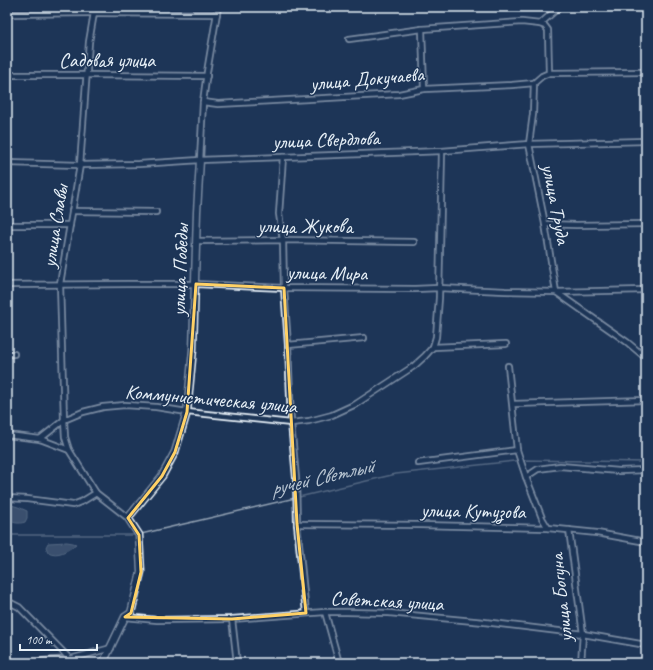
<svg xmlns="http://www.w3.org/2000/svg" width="653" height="670" font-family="Caveat,sans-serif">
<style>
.water{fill:#5d7089;stroke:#95a4b5}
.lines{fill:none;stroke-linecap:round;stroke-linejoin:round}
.stream{stroke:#95a4b5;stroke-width:1.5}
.minor-casing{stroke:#e8f1f8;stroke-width:8}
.tertiary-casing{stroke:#e8f1f8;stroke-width:9}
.minor{stroke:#1d3557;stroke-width:4.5}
.tertiary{stroke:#1d3557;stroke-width:6}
.marked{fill:none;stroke:#ffd166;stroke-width:3;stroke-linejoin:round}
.labels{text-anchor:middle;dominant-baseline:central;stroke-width:3;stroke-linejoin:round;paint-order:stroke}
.street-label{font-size:20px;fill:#e8f1f8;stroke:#1d3557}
.water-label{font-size:21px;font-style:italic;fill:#b7c4d1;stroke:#1d3557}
</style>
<rect width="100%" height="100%" fill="#1d3557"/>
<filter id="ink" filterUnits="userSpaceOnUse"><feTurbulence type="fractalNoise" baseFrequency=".025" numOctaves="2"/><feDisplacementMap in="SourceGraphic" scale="8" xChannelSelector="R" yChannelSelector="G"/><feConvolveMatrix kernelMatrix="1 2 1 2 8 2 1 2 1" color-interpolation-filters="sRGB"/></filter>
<g filter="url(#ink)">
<g class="water">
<path d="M8,504l10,3 9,4v7l-2,4c-6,2 -10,1 -16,-1z"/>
<path d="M67,542l6,1 3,1c-9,7 -18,13 -28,8l-2,-5 2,-4z"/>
</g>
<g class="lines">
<g class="stream">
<polyline points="299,497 396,474 523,460 646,462"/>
<polyline points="141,534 295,498"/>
<polyline points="7,535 137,535"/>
</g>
<defs>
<g id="minor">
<polyline points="587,7 593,7"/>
<polyline points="630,7 646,10"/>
<polyline points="7,14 94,13 217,14"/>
<polyline points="540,24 545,26 548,30 549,73 542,76 534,83 533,114 529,144 545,224 556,292 627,342 646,358"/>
<polyline points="422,29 424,89"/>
<polyline points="349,39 422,29 522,22 540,24 559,7"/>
<polyline points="549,73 646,72"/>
<polyline points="7,75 87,75 207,76"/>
<polyline points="203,102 218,104 399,94 424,89 512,85 534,83"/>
<polyline points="283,157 279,214 283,240 284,288 288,345 291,423 296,478 297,524 306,613"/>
<polyline points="200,160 203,102 207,72 218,7"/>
<polyline points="7,163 80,165 139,164 200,160 442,151 529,144 646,141"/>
<polyline points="72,211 156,212"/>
<polyline points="545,224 576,225 646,224"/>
<polyline points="7,225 70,225"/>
<polyline points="197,241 283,240 414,242"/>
<polyline points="7,285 128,284 196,284 284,288 415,289 439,288 505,291 556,292 646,290"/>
<polyline points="288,345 364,338"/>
<polyline points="433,347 506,344"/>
<polyline points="7,354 14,354"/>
<polyline points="508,366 517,450 526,477 542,518 548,528"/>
<polyline points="513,404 646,400"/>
<polyline points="7,435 40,439 69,450 96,493 128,518"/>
<polyline points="40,439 64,420 83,412 103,407 125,405 156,407 187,412 291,423 309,421 332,415 356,404 414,366 425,356 433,347 436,337 439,298 442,151"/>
<polyline points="69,450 65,437 64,420 60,284 80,165 89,42 95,7"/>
<polyline points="418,463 517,450"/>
<polyline points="526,477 538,469 560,466 619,471 646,470"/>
<polyline points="7,498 27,499 73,505 83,501 96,493"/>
<polyline points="297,524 420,525 548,528 597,533 646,542"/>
<polyline points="569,530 583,634 581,663"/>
<polyline points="7,601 19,607 70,659 72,663"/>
<polyline points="325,612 339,663"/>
<polyline points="125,617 157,620 232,619 325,612 347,612 389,613 484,622 583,634 646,645"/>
<polyline points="232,619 237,663"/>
<polyline points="37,663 43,661 70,659 111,648"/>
</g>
<polyline id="tertiary" points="103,663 125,617 131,613 141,572 139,535 128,518 162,476 175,452 187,412 193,349 197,212 200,160"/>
</defs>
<use href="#minor" class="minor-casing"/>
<use href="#tertiary" class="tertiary-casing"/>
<use href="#minor" class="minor"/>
<use href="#tertiary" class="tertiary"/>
</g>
</g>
<path d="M0 0H653V670H0ZM196,284l88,4 13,236 9,89 -74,6 -107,-2 6,-4 10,-41 -2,-37 -11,-17 34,-42 13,-24 12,-40z" fill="#1d3557" fill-opacity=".55" fill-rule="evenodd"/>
<path class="marked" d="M196,284l88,4 13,236 9,89 -74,6 -107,-2 6,-4 10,-41 -2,-37 -11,-17 34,-42 13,-24 12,-40z"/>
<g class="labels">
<g class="street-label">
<text x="107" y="60">Садовая улица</text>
<text transform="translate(367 79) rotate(-5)">улица Докучаева</text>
<text transform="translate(326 140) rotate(-2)">улица Свердлова</text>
<text transform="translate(556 204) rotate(79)">улица Труда</text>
<text transform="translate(55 226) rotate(-81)">улица Славы</text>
<text x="305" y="226">улица Жукова</text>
<text transform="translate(180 270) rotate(-88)">улица Победы</text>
<text transform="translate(327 273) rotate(1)">улица Мира</text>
<text transform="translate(211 399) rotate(5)">Коммунистическая улица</text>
<text transform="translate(473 511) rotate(1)">улица Кутузова</text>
<text transform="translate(561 598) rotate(-96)">улица Богуна</text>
<text transform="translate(387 601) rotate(3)">Советская улица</text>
</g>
<g class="water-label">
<text transform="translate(322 477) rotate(-13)">ручей Светлый</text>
</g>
</g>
<rect width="653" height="670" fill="none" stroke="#1d3557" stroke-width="24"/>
<rect x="12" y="12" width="629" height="646" fill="none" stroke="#e8f1f8" stroke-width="1.5" filter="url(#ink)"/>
<path d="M20 644v6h77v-6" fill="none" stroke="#e8f1f8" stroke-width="2"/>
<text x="26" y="644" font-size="12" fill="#e8f1f8" stroke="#1d3557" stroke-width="3" paint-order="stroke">100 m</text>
</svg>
